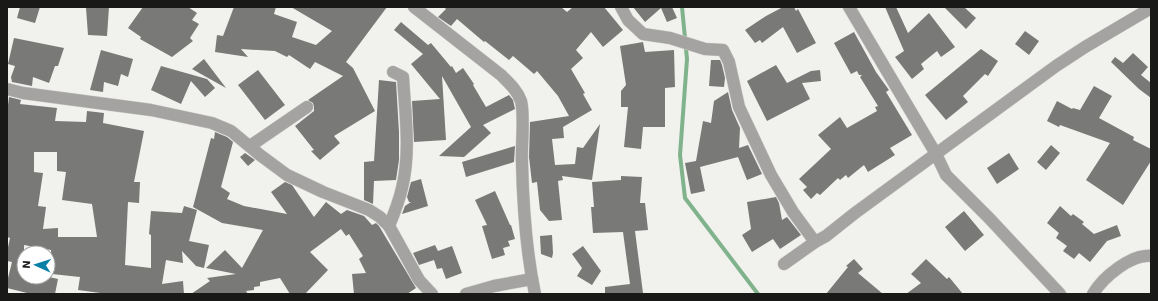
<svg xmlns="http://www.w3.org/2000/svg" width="1158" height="301" font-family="'Work Sans',sans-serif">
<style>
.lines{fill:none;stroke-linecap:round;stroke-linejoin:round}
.stream{stroke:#80b38b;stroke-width:4}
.building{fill:#797a77;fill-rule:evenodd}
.minor-casing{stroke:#cececc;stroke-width:13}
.minor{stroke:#a4a3a2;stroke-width:12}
</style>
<rect width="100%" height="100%" fill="#f1f1ee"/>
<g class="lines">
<polyline class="stream" points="682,7 687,59 680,155 685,198 758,294"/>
</g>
<g class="building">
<polygon points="20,7 40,7 35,23 17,18"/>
<polygon points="97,7 109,7 107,36 88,35 86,8"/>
<polygon points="143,7 188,7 197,13 192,20 199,24 190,38 193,41 172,57 140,39 141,37 128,28"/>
<polygon points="234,7 276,7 274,14 297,22 292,37 316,45 332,31 291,7 387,7 346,62 353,68 375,111 334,136 340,143 320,160 311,151 314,150 295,126 314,111 314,107 313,103 308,100 343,76 315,62 310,69 289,55 287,57 275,51 241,49 248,57 215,52 217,35 223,36"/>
<polygon points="444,7 561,7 567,12 573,7 604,7 623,30 603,47 591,32 576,50 583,58 571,69 585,93 583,94 592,110 563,127 564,138 552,139 555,165 575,164 577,147 583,148 600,124 592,180 562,176 563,180 558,181 562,220 549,221 540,210 537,182 532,183 529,157 530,122 569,116 558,96 537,71 534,74 513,56 509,60 485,41 484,42 457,19 451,26 438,17 446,9"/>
<polygon points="633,7 672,7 677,18 667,22 661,8 645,22"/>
<polygon points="783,7 794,7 796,11 798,9 816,43 797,53 783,27 762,43 760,40 755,43 745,30 766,16"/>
<polygon points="885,7 896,7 908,33 929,13 955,47 941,57 937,51 921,64 924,69 912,79 895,57 904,51"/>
<polygon points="944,7 964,7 976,18 966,29"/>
<polygon points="401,22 428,45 431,43 451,67 452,66 456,73 463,68 474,84 473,85 486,107 509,95 513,100 515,109 483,125 491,133 464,157 439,156 471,127 442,76 446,140 414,142 412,101 440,99 411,64 423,54 394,30"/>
<polygon points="1025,31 1039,41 1029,55 1015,44"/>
<polygon points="854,32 876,72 889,90 886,92 912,135 890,148 895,155 868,172 864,165 848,178 846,175 840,180 838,178 820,195 817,193 811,199 803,190 807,187 799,179 831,149 818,135 840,117 847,128 877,111 875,107 878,106 860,77 862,75 859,75 857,71 851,74 834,43"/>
<polygon points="14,38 64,48 58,66 55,66 49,83 33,77 32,86 12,82 11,77 15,66 8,64"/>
<polygon points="643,42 645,52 674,50 675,87 665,88 665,127 643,127 641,149 624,147 628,107 621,107 621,91 626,85 620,46"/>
<polygon points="981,49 998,61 988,76 985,74 963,96 968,102 946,120 925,95"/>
<polygon points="101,50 133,59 128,77 121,74 118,86 104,82 103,92 90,90"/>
<polygon points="1133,53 1148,67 1141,75 1151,83 1151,98 1139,89 1111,62 1115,57 1123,63"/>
<polygon points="204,59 226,88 192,69"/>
<polygon points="711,60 720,60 722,65 725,78 724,87 709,86"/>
<polygon points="776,65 787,83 811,71 820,70 821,81 802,83 810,99 767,121 747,81"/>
<polygon points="161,66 207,79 215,88 205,97 191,81 181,104 151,90"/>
<polygon points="258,70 285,105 265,120 238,85"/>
<polygon points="379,80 396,82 399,132 399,160 396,180 374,181 373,204 364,200 364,162 374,161"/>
<polygon points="1094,86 1112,96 1099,118 1134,137 1133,140 1151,149 1151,161 1123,205 1086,180 1110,143 1060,125 1059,127 1047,121 1057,101 1072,109 1073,108 1080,110"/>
<polygon points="728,92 732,110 740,128 739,148 748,145 762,174 747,180 738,157 700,167 705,191 691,194 685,163 696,161 703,121 711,123 714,101"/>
<path d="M9,97l12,3 -1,4 37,4 -2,13 31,1 1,-11 17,2 -1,10 41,8 -10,51h6l-1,21 -11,-1 -3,63 26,3v-33l-2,-1 2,-23 31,2 2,-7 13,4 -8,31 20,4 -5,23 -8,-2 -14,-15 1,12 -17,-3 -4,24 21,-3 1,13h-76l-30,-4 2,-13 -28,-3 -1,-24 -27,-5v32h25l9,2 -3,15h-24l-24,-6v-6l5,-20 -5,-1v-9l3,-14 -3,-1v-124zM34,152h23v19l9,1 -4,28 30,4 5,33h-39v-9l-15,1 3,-22 -8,-1 5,-33 -9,-1z"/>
<polygon points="215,132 227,137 233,142 221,187 230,193 227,199 244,206 287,214 271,192 285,182 292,185 314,217 326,202 341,214 347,210 364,216 372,225 376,223 379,226 416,288 407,294 354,294 352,274 366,273 359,259 363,256 349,234 346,236 341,229 310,252 328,270 305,294 290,294 280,278 260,282 260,286 254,287 254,290 246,291 248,294 191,294 210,281 207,278 236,274 206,268 225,250 242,268 263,230 222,223 193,207 211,138 214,139"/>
<polygon points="1051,145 1060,153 1046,170 1037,162"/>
<polygon points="515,146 514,162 466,177 462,162"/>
<polygon points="245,153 255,160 248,166 240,157"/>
<polygon points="1009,153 1019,169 997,184 987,168"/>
<polygon points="621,176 642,177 640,203 645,203 648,230 635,231 643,293 605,294 605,287 630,284 623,232 593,233 591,207 594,207 592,182 621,180"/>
<polygon points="421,179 428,206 402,214 405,206 411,202 409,202 407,197 411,182"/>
<polygon points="495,191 510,225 511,225 515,239 508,241 510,246 503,248 505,255 492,259 482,226 487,225 475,200"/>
<polygon points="776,197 779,203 782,220 787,217 801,235 780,249 773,239 752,252 742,235 751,229 747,202"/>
<polygon points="1060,206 1071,216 1073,214 1084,222 1082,224 1094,234 1117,225 1121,236 1107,241 1090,262 1079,253 1074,259 1063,251 1067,246 1056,238 1059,233 1047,223"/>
<polygon points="964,211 984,235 965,251 945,227"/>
<polygon points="552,235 553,253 552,258 541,254 540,236"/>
<polygon points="435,245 438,251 452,246 462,273 446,279 442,268 437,269 434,260 419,265 413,253"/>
<polygon points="583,246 601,271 592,285 577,276 582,268 572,254"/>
<polygon points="854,259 863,269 858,273 883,294 826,294 848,267 846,266"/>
<polygon points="926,259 947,279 949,277 963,294 906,294 921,283 911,274"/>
</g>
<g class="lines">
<defs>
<g id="minor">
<path d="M414,7l87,68c8,8 16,15 20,26 4,15 0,45 1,62 1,43 4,88 13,131"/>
<polyline points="621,7 628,20 643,34 670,38 705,49 723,50 729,62 739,107 771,175 793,212 815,242"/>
<polyline points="849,7 936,154 946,175 989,218 1060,294"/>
<polyline points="7,89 23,93 151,110 212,123 231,131 260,155 287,175 323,192 369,210 380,217 389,226 419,280 432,294"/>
<polyline points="250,146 307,107"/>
<path d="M389,226c5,-12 10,-25 13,-38 9,-37 3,-75 1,-111l-10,-5"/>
<polyline points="784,264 815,242 826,236 855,213 1056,66 1085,47 1151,8"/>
<polyline points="466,294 494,286 532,279"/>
<path d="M1093,294c10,-17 38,-40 58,-38"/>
</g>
</defs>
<use href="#minor" class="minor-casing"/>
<use href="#minor" class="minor"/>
</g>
<rect width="1158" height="301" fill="none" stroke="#191918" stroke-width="16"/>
<g transform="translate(36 265) rotate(273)"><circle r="19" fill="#ffffff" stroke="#a3a3a3"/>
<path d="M0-3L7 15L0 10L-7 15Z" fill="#087fa6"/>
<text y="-6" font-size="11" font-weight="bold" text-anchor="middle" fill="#191918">N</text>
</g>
</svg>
